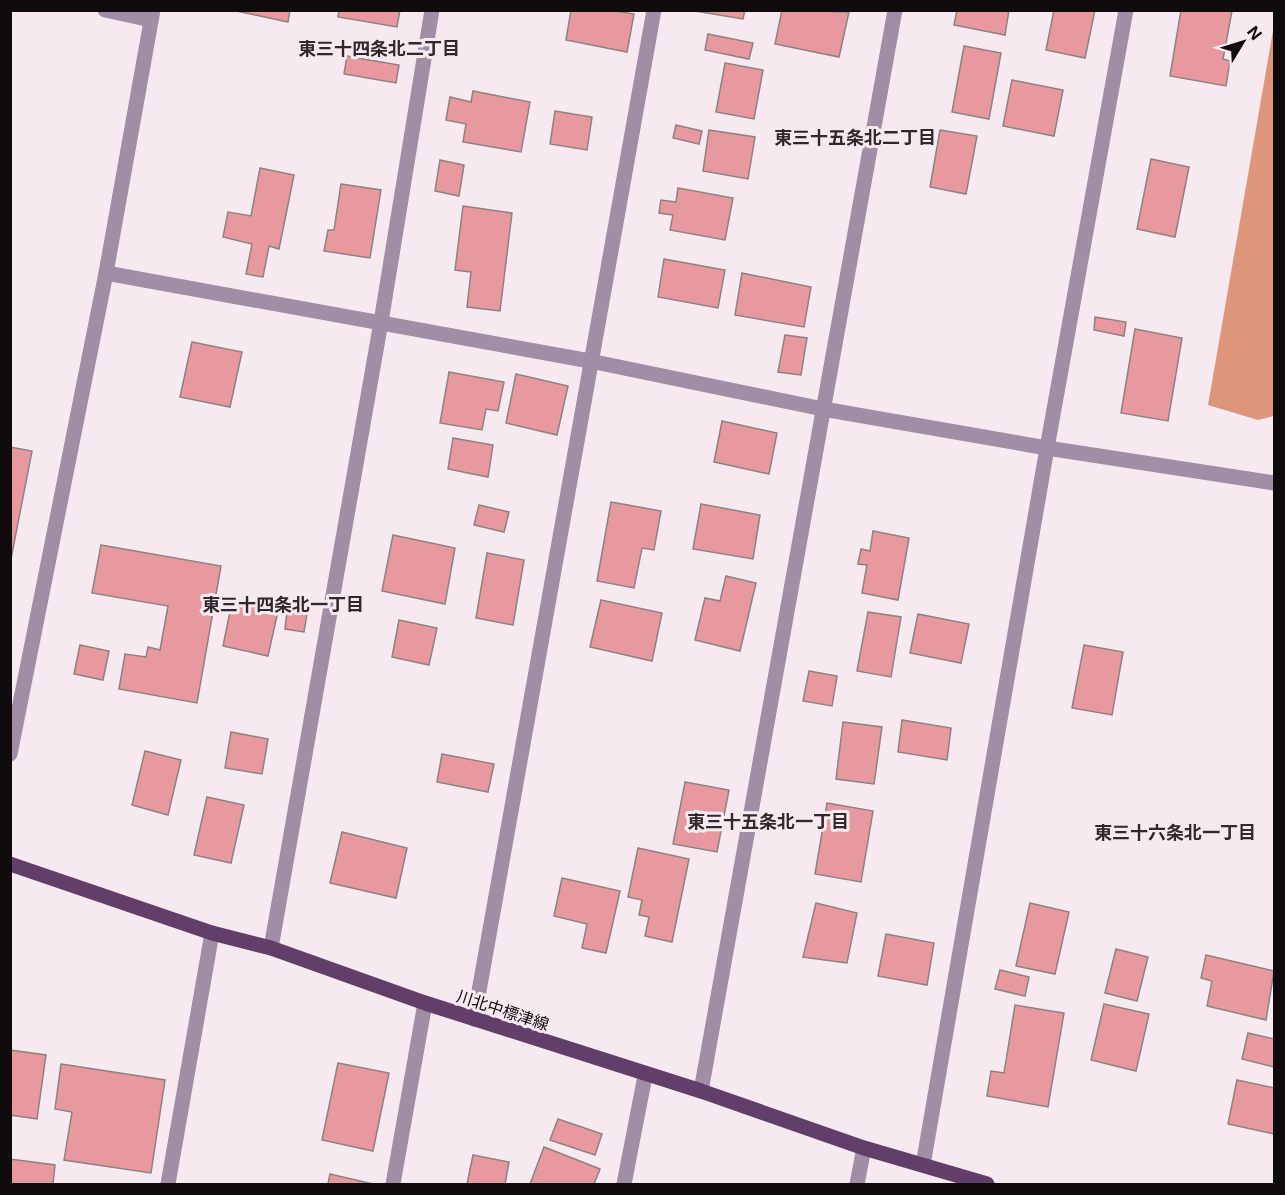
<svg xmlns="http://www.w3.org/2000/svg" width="1285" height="1195" font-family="Inter,'Noto Sans JP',sans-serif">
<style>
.forest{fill:#de967a}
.building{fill:#e8999f;stroke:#8e8182;stroke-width:1.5}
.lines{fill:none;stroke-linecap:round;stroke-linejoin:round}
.minor{stroke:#a18da6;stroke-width:15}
.major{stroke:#613f6a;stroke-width:15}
.labels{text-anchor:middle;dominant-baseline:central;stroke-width:6;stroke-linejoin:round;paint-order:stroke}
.street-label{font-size:16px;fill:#100b0d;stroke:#f6e9ef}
.neighbourhood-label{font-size:18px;font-weight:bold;fill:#31282d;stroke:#f6e9ef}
</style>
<rect width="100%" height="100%" fill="#f6e9ef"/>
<polygon class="forest" points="1274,25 1274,416 1258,420 1208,405"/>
<g class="building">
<polygon points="232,10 290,10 288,22"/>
<polygon points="339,10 400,10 397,27 338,17"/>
<polygon points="571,10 610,10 634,14 627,52 566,40"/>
<polygon points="689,10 745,10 743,19"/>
<polygon points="782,10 849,12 839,57 775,44"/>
<polygon points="957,10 1009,10 1005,35 954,25"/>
<polygon points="1054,10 1095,10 1085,58 1046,50"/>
<polygon points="1181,10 1232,11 1223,59 1230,61 1226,86 1170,76"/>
<polygon points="708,34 753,43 749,59 705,50"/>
<polygon points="964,46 1001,53 989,119 952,112"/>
<polygon points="347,56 399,65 396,83 344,74"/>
<polygon points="725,63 763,70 754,119 716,112"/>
<polygon points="1012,80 1063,90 1054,136 1003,126"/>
<polygon points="473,91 530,102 521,152 463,142 466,124 446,120 450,97 471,102"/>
<polygon points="555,111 592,117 587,150 550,144"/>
<polygon points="676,125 702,131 699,144 673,138"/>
<polygon points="709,130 755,137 748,179 703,171"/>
<polygon points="940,130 977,136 966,194 930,187"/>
<polygon points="1151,159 1189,167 1175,237 1137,229"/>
<polygon points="440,160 464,165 459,196 435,191"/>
<polygon points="260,168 294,175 279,249 269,246 263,277 246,274 252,244 223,237 228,212 251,216"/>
<polygon points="341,184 381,190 370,258 324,251 328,230 334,230"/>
<polygon points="678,188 733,198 725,240 670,230 673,215 659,213 661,200 676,202"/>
<polygon points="463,206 512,213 500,311 467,307 471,272 455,270"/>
<polygon points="664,259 725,270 718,308 658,297"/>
<polygon points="742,273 811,287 804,327 735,315"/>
<polygon points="1095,317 1126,322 1124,336 1094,330"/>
<polygon points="1135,329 1182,338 1168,421 1121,413"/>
<polygon points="785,335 807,338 801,375 778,372"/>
<polygon points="192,342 242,352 230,407 180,397"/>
<polygon points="449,372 504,382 498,411 486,409 482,430 440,423"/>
<polygon points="516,374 568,386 557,435 506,423"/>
<polygon points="722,421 777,433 769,474 714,462"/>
<polygon points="453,438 493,445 488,477 448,469"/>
<polygon points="10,447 32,451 10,564"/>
<polygon points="611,502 661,511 654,550 642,548 634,588 597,581"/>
<polygon points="701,504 760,515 753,559 693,549"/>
<polygon points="479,505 509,512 504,532 474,525"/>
<polygon points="873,531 909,538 898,600 862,593 867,565 858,564 861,549 870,551"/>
<polygon points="393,535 455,548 445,604 382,591"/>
<polygon points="101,545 221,566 197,703 119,689 125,654 146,657 148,647 160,650 168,606 92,593"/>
<polygon points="487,553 524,560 513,625 476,618"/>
<polygon points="726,576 756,583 740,651 695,640 705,598 720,601"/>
<polygon points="601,600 662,613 652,661 590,647"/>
<polygon points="232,602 278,611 268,656 223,646"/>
<polygon points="287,611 307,614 304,632 285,629"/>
<polygon points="868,612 901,617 891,677 857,671"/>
<polygon points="918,614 969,624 961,663 910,653"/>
<polygon points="399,620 437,628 429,665 392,657"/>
<polygon points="80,645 109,651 103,680 74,674"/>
<polygon points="1084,645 1123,652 1112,715 1072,708"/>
<polygon points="809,671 837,676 832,706 803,701"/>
<polygon points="902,720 951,728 947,760 898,752"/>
<polygon points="843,722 882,727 874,784 836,779"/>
<polygon points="231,732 268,739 262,774 225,768"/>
<polygon points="145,751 181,760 168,815 132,805"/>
<polygon points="442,754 494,764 488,792 437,782"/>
<polygon points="685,782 729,790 717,852 673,844"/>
<polygon points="207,797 244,805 231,863 194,855"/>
<polygon points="827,803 873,811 861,882 815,874"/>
<polygon points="342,832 407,848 396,898 330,883"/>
<polygon points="638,848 689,859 672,942 645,936 649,917 639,915 642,900 628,897"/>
<polygon points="562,878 620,891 606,953 582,948 587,924 554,916"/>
<polygon points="816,903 857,913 847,963 803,957"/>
<polygon points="1030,903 1069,912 1055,974 1016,966"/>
<polygon points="886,934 934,943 927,985 878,976"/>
<polygon points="1116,949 1148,957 1137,1001 1105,993"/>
<polygon points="1206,955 1274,971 1266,1020 1207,1006 1212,981 1201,978"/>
<polygon points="1000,970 1029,977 1025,996 995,989"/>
<polygon points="1104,1004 1149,1014 1136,1071 1091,1060"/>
<polygon points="1015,1005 1064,1013 1048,1107 987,1096 991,1071 1004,1073"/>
<polygon points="1248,1033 1274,1039 1274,1067 1242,1059"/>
<polygon points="10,1050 46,1055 37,1119 10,1115"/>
<polygon points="338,1063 389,1073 373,1151 322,1140"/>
<polygon points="61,1064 165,1080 151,1173 64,1160 72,1112 55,1109"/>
<polygon points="1237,1080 1274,1088 1274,1134 1228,1124"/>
<polygon points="558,1119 602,1134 595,1155 550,1140"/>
<polygon points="544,1147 600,1169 594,1184 530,1184"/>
<polygon points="473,1155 509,1162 505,1184 467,1184"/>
<polygon points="10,1159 55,1165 53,1184 10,1184"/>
<polygon points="330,1174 373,1184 328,1184"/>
</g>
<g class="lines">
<g class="minor">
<polyline points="105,10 151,20"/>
<polyline points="106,273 590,361 823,409 1047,448 1274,483"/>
<polyline points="10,754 106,273 153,10"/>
<polyline points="271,948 381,322 432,10"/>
<polyline points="474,1019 654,10"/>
<polyline points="701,1091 895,10"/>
<polyline points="923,1165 1047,448 1126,10"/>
<polyline points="168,1184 212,933"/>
<polyline points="393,1184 425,1003"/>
<polyline points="624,1184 645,1076"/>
<polyline points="857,1184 864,1148"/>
</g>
<polyline class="major" points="10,864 212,933 271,948 425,1003 701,1091 864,1148 987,1184"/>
</g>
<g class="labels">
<g class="street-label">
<text transform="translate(503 1010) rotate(18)">川北中標津線</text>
</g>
<g class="neighbourhood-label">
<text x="379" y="48">東三十四条北二丁目</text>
<text x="855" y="137">東三十五条北二丁目</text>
<text x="283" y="604">東三十四条北一丁目</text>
<text x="768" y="821">東三十五条北一丁目</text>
<text x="1175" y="832">東三十六条北一丁目</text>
</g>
</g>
<rect width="1285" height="1195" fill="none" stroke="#100b0d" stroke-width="24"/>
<g transform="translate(1243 42) rotate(52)" stroke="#f6e9ef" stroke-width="4.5" paint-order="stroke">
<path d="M0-4.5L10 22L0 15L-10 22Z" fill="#100b0d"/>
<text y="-9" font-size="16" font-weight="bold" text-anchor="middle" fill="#100b0d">N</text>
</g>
</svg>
